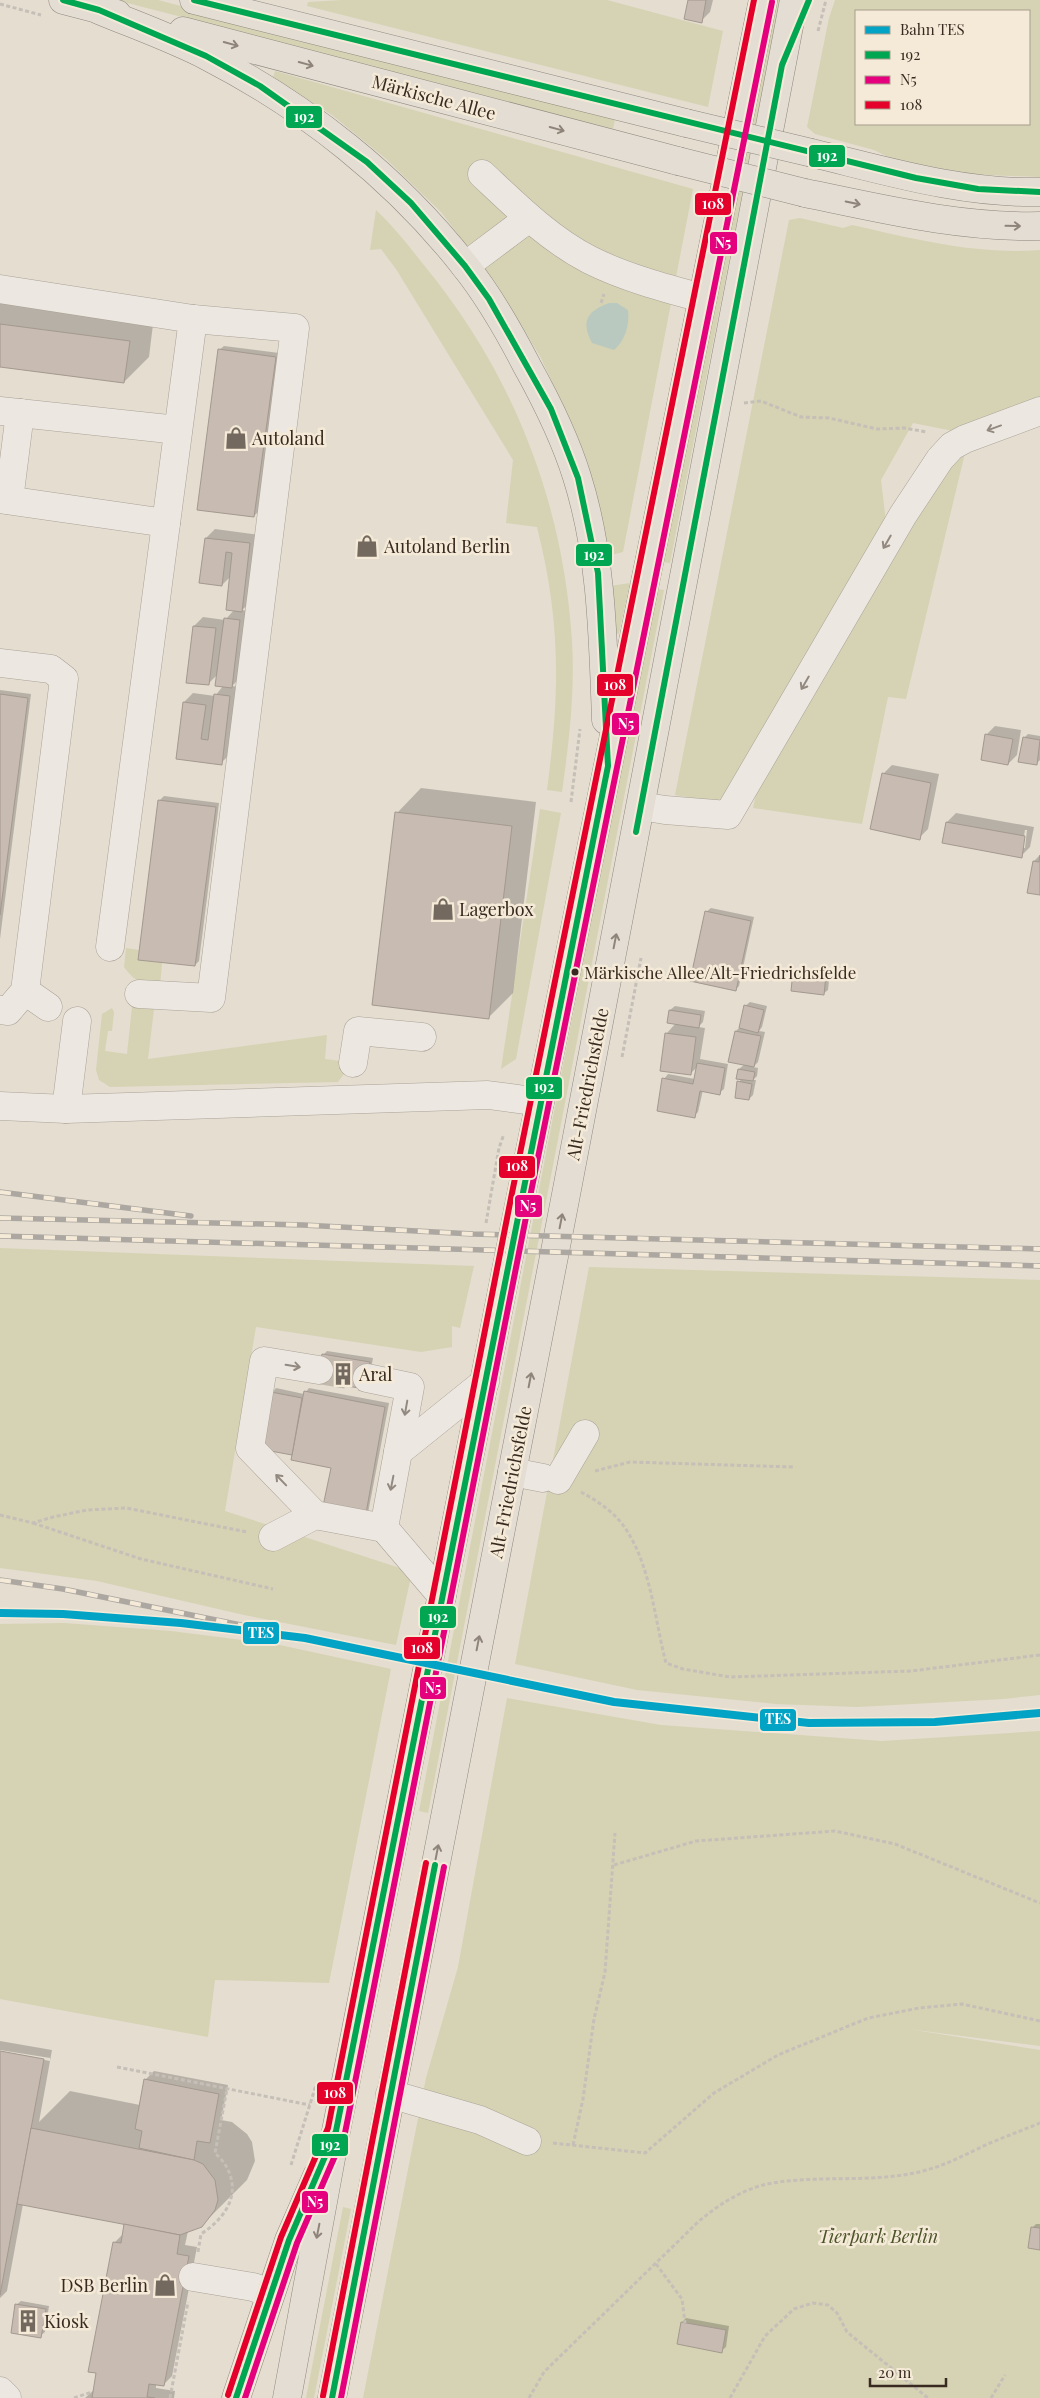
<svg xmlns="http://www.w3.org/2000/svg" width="1040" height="2398" font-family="'Playfair Display',serif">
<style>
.green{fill:#d5d3b3;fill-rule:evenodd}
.water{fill:#bac9bf}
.shadow{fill:#0003;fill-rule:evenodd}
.building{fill:#c8bbb1;stroke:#a4998f}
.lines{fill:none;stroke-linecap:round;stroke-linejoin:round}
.minor-tunnel{stroke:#c2b9ad;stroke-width:28;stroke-dasharray:28 14;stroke-linecap:butt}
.minor-casing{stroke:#aaa298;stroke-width:29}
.major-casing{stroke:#8f887f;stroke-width:29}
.path{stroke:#c5bfb8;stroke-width:3;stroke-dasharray:4 2.5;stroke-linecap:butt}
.minor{stroke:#ece8e1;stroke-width:28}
.major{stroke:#e4ddd3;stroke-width:28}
.rail-casing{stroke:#aca7a1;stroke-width:5.5}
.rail{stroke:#f4ead7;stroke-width:4;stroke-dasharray:11;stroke-linecap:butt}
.major-bridge-casing{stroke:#8f887f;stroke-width:29;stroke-linecap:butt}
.major-bridge{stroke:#e4ddd3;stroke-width:28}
.bus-1-casing{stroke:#f4ead7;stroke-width:10}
.bus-2-casing{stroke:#f4ead7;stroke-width:10}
.bus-3-casing{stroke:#f4ead7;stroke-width:10}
.bus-1{stroke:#00a651;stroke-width:6}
.bus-2{stroke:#e5007d;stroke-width:6}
.bus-3{stroke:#e4002b;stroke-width:6}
.rail-1-casing{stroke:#f4ead7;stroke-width:11}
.rail-1{stroke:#03a3c5;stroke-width:8}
.oneway{stroke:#8e847a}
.oneway2{stroke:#928980}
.bus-dot{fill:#382a20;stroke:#f4ead7;stroke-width:2}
.labels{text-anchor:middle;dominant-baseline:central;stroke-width:5;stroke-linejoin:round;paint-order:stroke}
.bus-label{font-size:17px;fill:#382a20;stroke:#f4ead7;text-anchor:start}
.street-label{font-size:18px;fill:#382a20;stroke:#f4ead7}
.poi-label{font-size:18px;fill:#382a20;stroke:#f4ead7;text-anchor:start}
.park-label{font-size:18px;font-style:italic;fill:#4b5328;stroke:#f4ead7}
.line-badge{stroke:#f4ead7;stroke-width:2}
.badge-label{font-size:14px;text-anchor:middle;font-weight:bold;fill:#fff}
</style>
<rect width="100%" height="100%" fill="#e4ddd0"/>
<g class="green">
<polygon points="116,0 158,0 615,120 613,129"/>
<polygon points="342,0 607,0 723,31 708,107 307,6 308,2"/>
<polygon points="772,0 780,0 670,563 661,562"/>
<path d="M835,0h205v177l-77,-3 -71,-15 -18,-9 -59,-16 -8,-7 22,-109zM856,11h173v113h-173z"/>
<polygon points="275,71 693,189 623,552 607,556 573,428 541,358 496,284 441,212 385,158 332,115 273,77"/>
<path d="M376,210c18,17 32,35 47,54 90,109 140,237 149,377 3,51 -3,101 -10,151l-15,-2c13,-97 14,-168 -10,-263l-31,-4 7,-63 -117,-191 -15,-20 -11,1z"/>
<path d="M800,218l43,10 9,-3c62,14 124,30 188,25v148l-87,33 -40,-8 -32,57 6,51 -155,259 -16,12 -41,-7 114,-575z"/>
<polygon points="965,453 906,699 888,697 862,824 753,808 757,790 940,474"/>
<polygon points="630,583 619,634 615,633 610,586"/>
<polygon points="655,589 664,590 428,1813 419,1811"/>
<polygon points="540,809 561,813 516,1059 501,1069"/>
<path d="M126,948l13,2 -1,10 24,3 -2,23c-20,-4 -24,-3 -36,-19z"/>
<polygon points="132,1007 154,1009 148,1059 327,1035 325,1059 348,1062 346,1071 338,1082 110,1087 99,1080 96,1070 102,1014 112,1008 114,1012 112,1031 108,1031 105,1051 127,1054"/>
<polygon points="0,1248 474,1266 460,1328 452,1326 452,1347 421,1352 256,1327 225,1511 412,1572 396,1645 244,1615 97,1581 0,1568"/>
<polygon points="589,1267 1040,1280 1040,1695 1003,1699 858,1707 776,1704 637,1690 515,1664"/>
<polygon points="64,1623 171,1631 275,1644 391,1669 329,1983 215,1980 208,2037 0,1999 0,1624"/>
<polygon points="507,1698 661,1725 882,1741 1040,1731 1040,2046 908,2029 1040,2050 1040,2398 363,2398 426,2078 458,1967"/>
<polygon points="343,2207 351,2209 314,2398 306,2398"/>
</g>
<path class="water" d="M609,303h8l11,7c2,14 -3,31 -14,40l-22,-7c-12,-23 -4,-32 17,-40z"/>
<g class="shadow">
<polygon points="690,0 713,0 710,12 701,21"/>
<polygon points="0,296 154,316 149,357 124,382 0,366"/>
<polygon points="224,346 279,353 258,512 254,516 219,350"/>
<polygon points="215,529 259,535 251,602 242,610 249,611 240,678 232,686 239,687 230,754 221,763 178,758 184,702 193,693 215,696 223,686 218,674 208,684 194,626 203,617 225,620 234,610 231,576 222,585 206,538"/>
<polygon points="0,690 31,694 0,939"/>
<polygon points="995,726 1021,730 1017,755 1008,764 986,735"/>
<polygon points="1028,734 1040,736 1040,760 1036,764 1024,738"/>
<polygon points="892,765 939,774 928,829 919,838 883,774"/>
<polygon points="421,788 536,802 513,993 488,1018 397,813"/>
<polygon points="164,796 219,803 199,961 195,965 159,801"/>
<path d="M956,813l78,14 -4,20 -9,9 -78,-14 4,-20zM1025,830h2l-2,18h-3z"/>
<polygon points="1040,855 1040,894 1034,861"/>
<polygon points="711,908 754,917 739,986 735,990 706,912"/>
<polygon points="799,968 830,971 828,990 823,994 794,972"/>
<polygon points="750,1002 767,1006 762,1027 759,1031 765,1032 758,1062 753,1067 758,1068 757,1076 753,1080 756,1080 753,1095 749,1099 739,1082 742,1078 739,1069 745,1064 736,1031 740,1027 745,1006"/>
<polygon points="675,1006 705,1011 703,1022 698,1027 705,1028 700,1059 728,1064 724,1089 719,1093 703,1090 698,1112 694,1116 664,1079 668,1074 695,1079 697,1067 690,1074 661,1070 667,1033 676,1023 670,1010"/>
<polygon points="327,1351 373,1358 368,1384 323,1355"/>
<polygon points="276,1388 304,1394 309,1388 389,1403 368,1513 364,1517 332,1467 293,1454 272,1393"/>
<polygon points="0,2041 52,2050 39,2122 70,2091 140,2105 145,2080 154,2071 228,2085 221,2120 232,2122 247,2134 252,2142 255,2161 247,2180 201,2226 188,2231 185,2245 197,2247 172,2376 163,2385 156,2384 156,2388 175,2391 174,2398 85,2398 94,2390 114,2243 124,2233 127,2224 23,2204 7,2291 0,2298 0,2052 50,2061 50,2058 0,2050"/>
<polygon points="1036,2224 1040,2224 1040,2248 1032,2228"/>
<polygon points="21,2301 49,2306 45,2332 40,2336 16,2305"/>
<polygon points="686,2318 729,2326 726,2347 721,2351 682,2322"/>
</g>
<g class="building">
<polygon points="688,0 706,0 702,23 684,19"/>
<polygon points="0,324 130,341 124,383 0,367"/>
<polygon points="218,349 276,357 254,517 197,510"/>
<polygon points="205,538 250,543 242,612 226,610 232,553 226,552 222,586 199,583"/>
<polygon points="224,618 240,620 232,688 215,686"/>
<polygon points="193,626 216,628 209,685 186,683"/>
<polygon points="0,694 28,698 0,915"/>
<polygon points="214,694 230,696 222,765 176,759 183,702 206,705 201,739 208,740"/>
<polygon points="985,734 1013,739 1008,765 981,760"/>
<polygon points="1023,737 1040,740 1037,765 1018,762"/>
<polygon points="882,773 931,783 920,840 870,829"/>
<polygon points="158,800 216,807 195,966 138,960"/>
<polygon points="395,812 512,826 489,1019 372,1005"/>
<polygon points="946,822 1025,836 1022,858 942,843"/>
<polygon points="1040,855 1040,895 1027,893 1033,861 1039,862"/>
<polygon points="705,911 751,921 736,991 690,981"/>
<polygon points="793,971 826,975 824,995 791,991"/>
<polygon points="744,1005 764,1010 758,1033 739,1028"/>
<polygon points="669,1010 701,1015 699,1028 667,1023"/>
<polygon points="735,1031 761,1036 754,1067 728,1062"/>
<polygon points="665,1033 696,1037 691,1075 660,1071"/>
<polygon points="697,1063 725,1068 720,1095 700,1091 695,1118 657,1111 662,1078 693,1084"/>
<polygon points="738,1069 755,1072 753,1081 736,1079"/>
<polygon points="737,1081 752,1084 749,1100 735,1098"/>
<polygon points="322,1354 370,1362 365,1389 317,1381"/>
<polygon points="304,1391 385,1407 365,1519 322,1511 331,1468 291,1460"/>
<polygon points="271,1392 302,1398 292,1455 260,1449"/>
<polygon points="0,2051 44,2059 0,2295"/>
<polygon points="144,2079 219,2094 210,2143 197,2141 194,2160 139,2148 142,2131 135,2129"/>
<polygon points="31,2128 194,2160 203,2164 215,2180 218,2200 215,2210 202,2227 180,2235 17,2204"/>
<polygon points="124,2224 180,2235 177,2254 189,2256 164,2386 149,2384 147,2397 155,2398 92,2398 96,2373 88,2372 113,2242 121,2243"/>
<polygon points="1031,2227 1040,2228 1040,2250 1028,2248"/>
<polygon points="15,2304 46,2309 41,2338 11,2333"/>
<polygon points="681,2322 726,2330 722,2353 677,2344"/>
</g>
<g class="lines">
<polyline class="minor-tunnel" points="319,1370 367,1378"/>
<defs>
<g id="minor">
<path d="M482,174c33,31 67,65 108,86 34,17 74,28 112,38"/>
<polyline points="465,266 529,218"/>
<polyline points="0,289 193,319 295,328 211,998 139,994"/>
<polyline points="0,411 178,430"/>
<polyline points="0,499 166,523"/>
<polyline points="9,500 20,413"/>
<polyline points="0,663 51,669 64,679 25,991 8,1011 0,1010"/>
<polyline points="641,806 665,810 728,815 903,515 940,459 952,446 965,439 1040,411"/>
<polyline points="110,947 193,319"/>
<polyline points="25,991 48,1007"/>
<polyline points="353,1063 358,1031 422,1037"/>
<polyline points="0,1106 66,1109 488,1095 540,1102"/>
<polyline points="66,1109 77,1021"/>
<polyline points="319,1370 264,1361 250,1448 315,1515 384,1528"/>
<polyline points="367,1378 410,1387 398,1452"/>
<polyline points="512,1472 543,1478"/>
<polyline points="558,1480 585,1434"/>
<polyline points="273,1537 315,1515"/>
<polyline points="442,1596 384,1528 398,1452 485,1382"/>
<polyline points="390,2094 480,2120 527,2141"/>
<polyline points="193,2277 253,2287 270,2293"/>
<polyline points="0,2391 7,2398"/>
</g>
<g id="major">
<polyline points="63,0 117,14"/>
<polyline points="194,0 686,123"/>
<path d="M99,10c36,15 73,28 108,46 99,51 189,122 258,210 24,30 44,65 62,100 20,36 38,72 50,111 25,79 26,162 29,243"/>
<polyline points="183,31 678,161"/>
<path d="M812,153c75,18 150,41 228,39"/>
<path d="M805,193c78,16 155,35 235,33"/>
<polyline points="236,2398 289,2240 317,2176"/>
<polyline points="287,2398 336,2131 520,1200 763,0"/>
<polyline points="332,2398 564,1205 794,0"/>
</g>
</defs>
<use href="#minor" class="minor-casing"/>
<use href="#major" class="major-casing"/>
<g class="path">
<polyline points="0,4 41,15"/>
<polyline points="818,31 826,0"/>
<polyline points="601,303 604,294"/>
<polyline points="744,403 761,401 801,417 829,418 877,429 904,428 927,432"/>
<polyline points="571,802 580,729"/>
<polyline points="622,1057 641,958"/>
<polyline points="486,1223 499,1148 504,1134"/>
<polyline points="595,1471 630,1462 793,1467"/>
<path d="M581,1492c17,9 36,22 46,39 24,37 28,90 39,132l17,6 47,8 181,-6 129,-16"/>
<polyline points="0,1515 33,1523 53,1517 87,1510 126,1508 247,1532"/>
<polyline points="33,1523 141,1559 273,1589"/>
<polyline points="614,1865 696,1841 835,1831 895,1844 1040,1903"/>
<polyline points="117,2067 310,2105"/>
<polyline points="553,2143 645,2153 714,2093 778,2055 868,2018 919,2008 962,2004 1040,2021"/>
<polyline points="573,2145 583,2099 594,2019 605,1972 615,1833"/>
<polyline points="291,2165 316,2085"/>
<path d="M198,2252l3,-18c22,-14 41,-38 26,-66 -2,-5 -8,-11 -12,-15l12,-64"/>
<polyline points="656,2264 682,2299 685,2323"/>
<polyline points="74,2398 92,2392"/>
<polyline points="170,2398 188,2302"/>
<path d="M529,2398l15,-26 154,-150c20,-17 43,-32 69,-38 52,-10 105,0 156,-13 24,-6 45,-18 67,-28 17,-7 33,-13 50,-20"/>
<polyline points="730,2398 765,2336 794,2309 813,2303 828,2305 837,2313 847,2332 928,2398"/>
<polyline points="991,2398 1005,2375"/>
</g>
<use href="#minor" class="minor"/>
<use href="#major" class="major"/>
<defs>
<g id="rail">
<polyline points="0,1192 191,1216"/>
<polyline points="0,1218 303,1225 473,1234 1040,1249"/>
<polyline points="0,1236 1040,1266"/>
<polyline points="0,1580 63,1589 305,1638"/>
</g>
</defs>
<use href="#rail" class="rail-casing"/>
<use href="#rail" class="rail"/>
<defs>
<g id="major-bridge">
<polyline points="686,123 812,153"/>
<polyline points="678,161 805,193"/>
</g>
</defs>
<use href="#major-bridge" class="major-bridge-casing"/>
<use href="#major-bridge" class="major-bridge"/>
<defs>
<g id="bus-1">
<polyline points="63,0 99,10 206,56 260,86 367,162 411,203 465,266 489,299 551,409 578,478 598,573 608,766 336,2131 289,2240 236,2398"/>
<polyline points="194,0 916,178 978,189 1040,192"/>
<polyline points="636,832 782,65 809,0"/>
<polyline points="332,2398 435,1865"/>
</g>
<g id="bus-2">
<polyline points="245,2398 297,2243 345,2133 529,1202 772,2"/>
<polyline points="341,2398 444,1867"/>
</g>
<g id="bus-3">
<polyline points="228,2395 281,2237 328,2128 511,1198 754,0"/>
<polyline points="323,2396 426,1863"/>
</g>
</defs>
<use href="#bus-1" class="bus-1-casing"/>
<use href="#bus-2" class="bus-2-casing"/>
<use href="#bus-3" class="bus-3-casing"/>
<use href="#bus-1" class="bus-1"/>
<use href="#bus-2" class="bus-2"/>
<use href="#bus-3" class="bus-3"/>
<defs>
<polyline id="rail-1" points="0,1613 63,1614 181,1623 305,1638 614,1702 809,1723 935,1722 1040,1713"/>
</defs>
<use href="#rail-1" class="rail-1-casing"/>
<use href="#rail-1" class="rail-1"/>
</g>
<defs><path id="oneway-shaft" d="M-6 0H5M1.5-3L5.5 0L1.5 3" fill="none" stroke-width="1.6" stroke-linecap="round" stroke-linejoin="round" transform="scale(1.25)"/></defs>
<g class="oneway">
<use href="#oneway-shaft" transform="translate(231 44) rotate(15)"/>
<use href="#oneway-shaft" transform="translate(306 64) rotate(15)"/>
<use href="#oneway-shaft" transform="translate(557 129) rotate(15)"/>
<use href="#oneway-shaft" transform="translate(853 203) rotate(12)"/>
<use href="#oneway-shaft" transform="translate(1013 226) rotate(1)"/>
<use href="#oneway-shaft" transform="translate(615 941) rotate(-79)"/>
<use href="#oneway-shaft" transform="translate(561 1221) rotate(-79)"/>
<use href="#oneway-shaft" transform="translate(530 1380) rotate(-79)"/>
<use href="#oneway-shaft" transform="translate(478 1643) rotate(-79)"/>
<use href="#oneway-shaft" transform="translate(437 1852) rotate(-79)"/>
<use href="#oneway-shaft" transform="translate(318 2231) rotate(101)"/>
</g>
<g class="oneway2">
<use href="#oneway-shaft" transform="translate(994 428) rotate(160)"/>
<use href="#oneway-shaft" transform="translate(887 542) rotate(120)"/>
<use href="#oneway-shaft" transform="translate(805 683) rotate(120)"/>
<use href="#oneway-shaft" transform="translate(293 1366) rotate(9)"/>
<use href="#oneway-shaft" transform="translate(406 1408) rotate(100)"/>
<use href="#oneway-shaft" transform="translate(281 1480) rotate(-134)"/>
<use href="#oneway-shaft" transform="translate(392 1483) rotate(101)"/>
</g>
<defs>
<symbol id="shop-bare" viewBox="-9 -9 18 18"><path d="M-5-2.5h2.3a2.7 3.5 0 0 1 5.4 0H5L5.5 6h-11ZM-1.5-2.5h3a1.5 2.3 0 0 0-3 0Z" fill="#74695e" stroke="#f4ead7" stroke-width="2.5" paint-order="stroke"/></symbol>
<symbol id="building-bare" viewBox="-9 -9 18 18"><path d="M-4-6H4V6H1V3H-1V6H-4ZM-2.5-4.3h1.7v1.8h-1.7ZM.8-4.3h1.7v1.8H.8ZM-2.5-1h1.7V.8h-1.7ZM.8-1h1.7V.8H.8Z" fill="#74695e" stroke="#f4ead7" stroke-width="2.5" paint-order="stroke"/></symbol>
</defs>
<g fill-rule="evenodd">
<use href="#shop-bare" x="220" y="422" width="32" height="32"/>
<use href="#shop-bare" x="351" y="530" width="32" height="32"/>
<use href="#shop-bare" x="427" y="893" width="32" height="32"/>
<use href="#building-bare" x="327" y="1358" width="32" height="32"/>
<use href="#shop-bare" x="149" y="2269" width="32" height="32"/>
<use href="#building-bare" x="12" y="2305" width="32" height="32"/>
</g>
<circle class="bus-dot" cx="575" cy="972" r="4.5"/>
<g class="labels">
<g class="bus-label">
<text x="584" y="972">Märkische Allee/Alt-Friedrichsfelde</text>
</g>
<g class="street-label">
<text transform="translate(434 97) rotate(15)">Märkische Allee</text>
<text transform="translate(587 1084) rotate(-79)">Alt-Friedrichsfelde</text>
<text transform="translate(510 1482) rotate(-79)">Alt-Friedrichsfelde</text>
</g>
<g class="poi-label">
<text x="252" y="438">Autoland</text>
<text x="384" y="546">Autoland Berlin</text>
<text x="459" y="909">Lagerbox</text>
<text x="359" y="1374">Aral</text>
<text x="148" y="2285" text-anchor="end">DSB Berlin</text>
<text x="44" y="2321">Kiosk</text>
</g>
<g class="park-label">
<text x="878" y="2236">Tierpark Berlin</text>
</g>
</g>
<g class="line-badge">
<rect x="285" y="105" width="38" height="24" rx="5" fill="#00a651"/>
<rect x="808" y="144" width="38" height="24" rx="5" fill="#00a651"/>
<rect x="694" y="192" width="38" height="24" rx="5" fill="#e4002b"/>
<rect x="709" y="231" width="29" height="24" rx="5" fill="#e5007d"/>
<rect x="575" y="543" width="38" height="24" rx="5" fill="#00a651"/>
<rect x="596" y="673" width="38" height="24" rx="5" fill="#e4002b"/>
<rect x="611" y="712" width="29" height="24" rx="5" fill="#e5007d"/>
<rect x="525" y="1076" width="38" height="24" rx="5" fill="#00a651"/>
<rect x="498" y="1155" width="38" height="24" rx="5" fill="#e4002b"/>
<rect x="514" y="1194" width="29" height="24" rx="5" fill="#e5007d"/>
<rect x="419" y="1605" width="38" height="24" rx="5" fill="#00a651"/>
<rect x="242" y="1621" width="38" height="24" rx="5" fill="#03a3c5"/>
<rect x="403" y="1636" width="38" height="24" rx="5" fill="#e4002b"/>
<rect x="419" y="1676" width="28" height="24" rx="5" fill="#e5007d"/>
<rect x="759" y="1708" width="38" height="24" rx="5" fill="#03a3c5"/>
<rect x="316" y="2081" width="38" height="24" rx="5" fill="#e4002b"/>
<rect x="311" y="2133" width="38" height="24" rx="5" fill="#00a651"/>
<rect x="301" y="2190" width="28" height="24" rx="5" fill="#e5007d"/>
</g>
<g class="badge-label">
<text x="304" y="122">192</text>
<text x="827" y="161">192</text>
<text x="713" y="209">108</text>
<text x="723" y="248">N5</text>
<text x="594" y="560">192</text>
<text x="615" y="690">108</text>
<text x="626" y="729">N5</text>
<text x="544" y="1092">192</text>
<text x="517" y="1171">108</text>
<text x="528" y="1211">N5</text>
<text x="438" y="1622">192</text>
<text x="261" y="1638">TES</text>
<text x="422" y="1653">108</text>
<text x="433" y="1693">N5</text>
<text x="778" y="1724">TES</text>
<text x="335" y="2098">108</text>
<text x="330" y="2150">192</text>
<text x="315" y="2207">N5</text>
</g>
<rect x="855" y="10" width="175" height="115" fill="#f4ead7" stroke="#a99d8e"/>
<rect x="865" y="26" width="25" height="8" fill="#03a3c5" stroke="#a99d8e"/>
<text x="900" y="35" font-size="15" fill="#382a20">Bahn TES</text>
<rect x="865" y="51" width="25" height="8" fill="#00a651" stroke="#a99d8e"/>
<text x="900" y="60" font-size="15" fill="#382a20">192</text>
<rect x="865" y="76" width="25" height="8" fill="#e5007d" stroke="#a99d8e"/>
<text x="900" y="85" font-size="15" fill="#382a20">N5</text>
<rect x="865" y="101" width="25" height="8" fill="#e4002b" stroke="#a99d8e"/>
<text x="900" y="110" font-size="15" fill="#382a20">108</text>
<path d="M870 2378v8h76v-8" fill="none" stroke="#382a20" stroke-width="2.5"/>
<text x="878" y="2378" font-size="15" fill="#382a20" stroke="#f4ead7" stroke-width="4" paint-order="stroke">20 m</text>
</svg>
